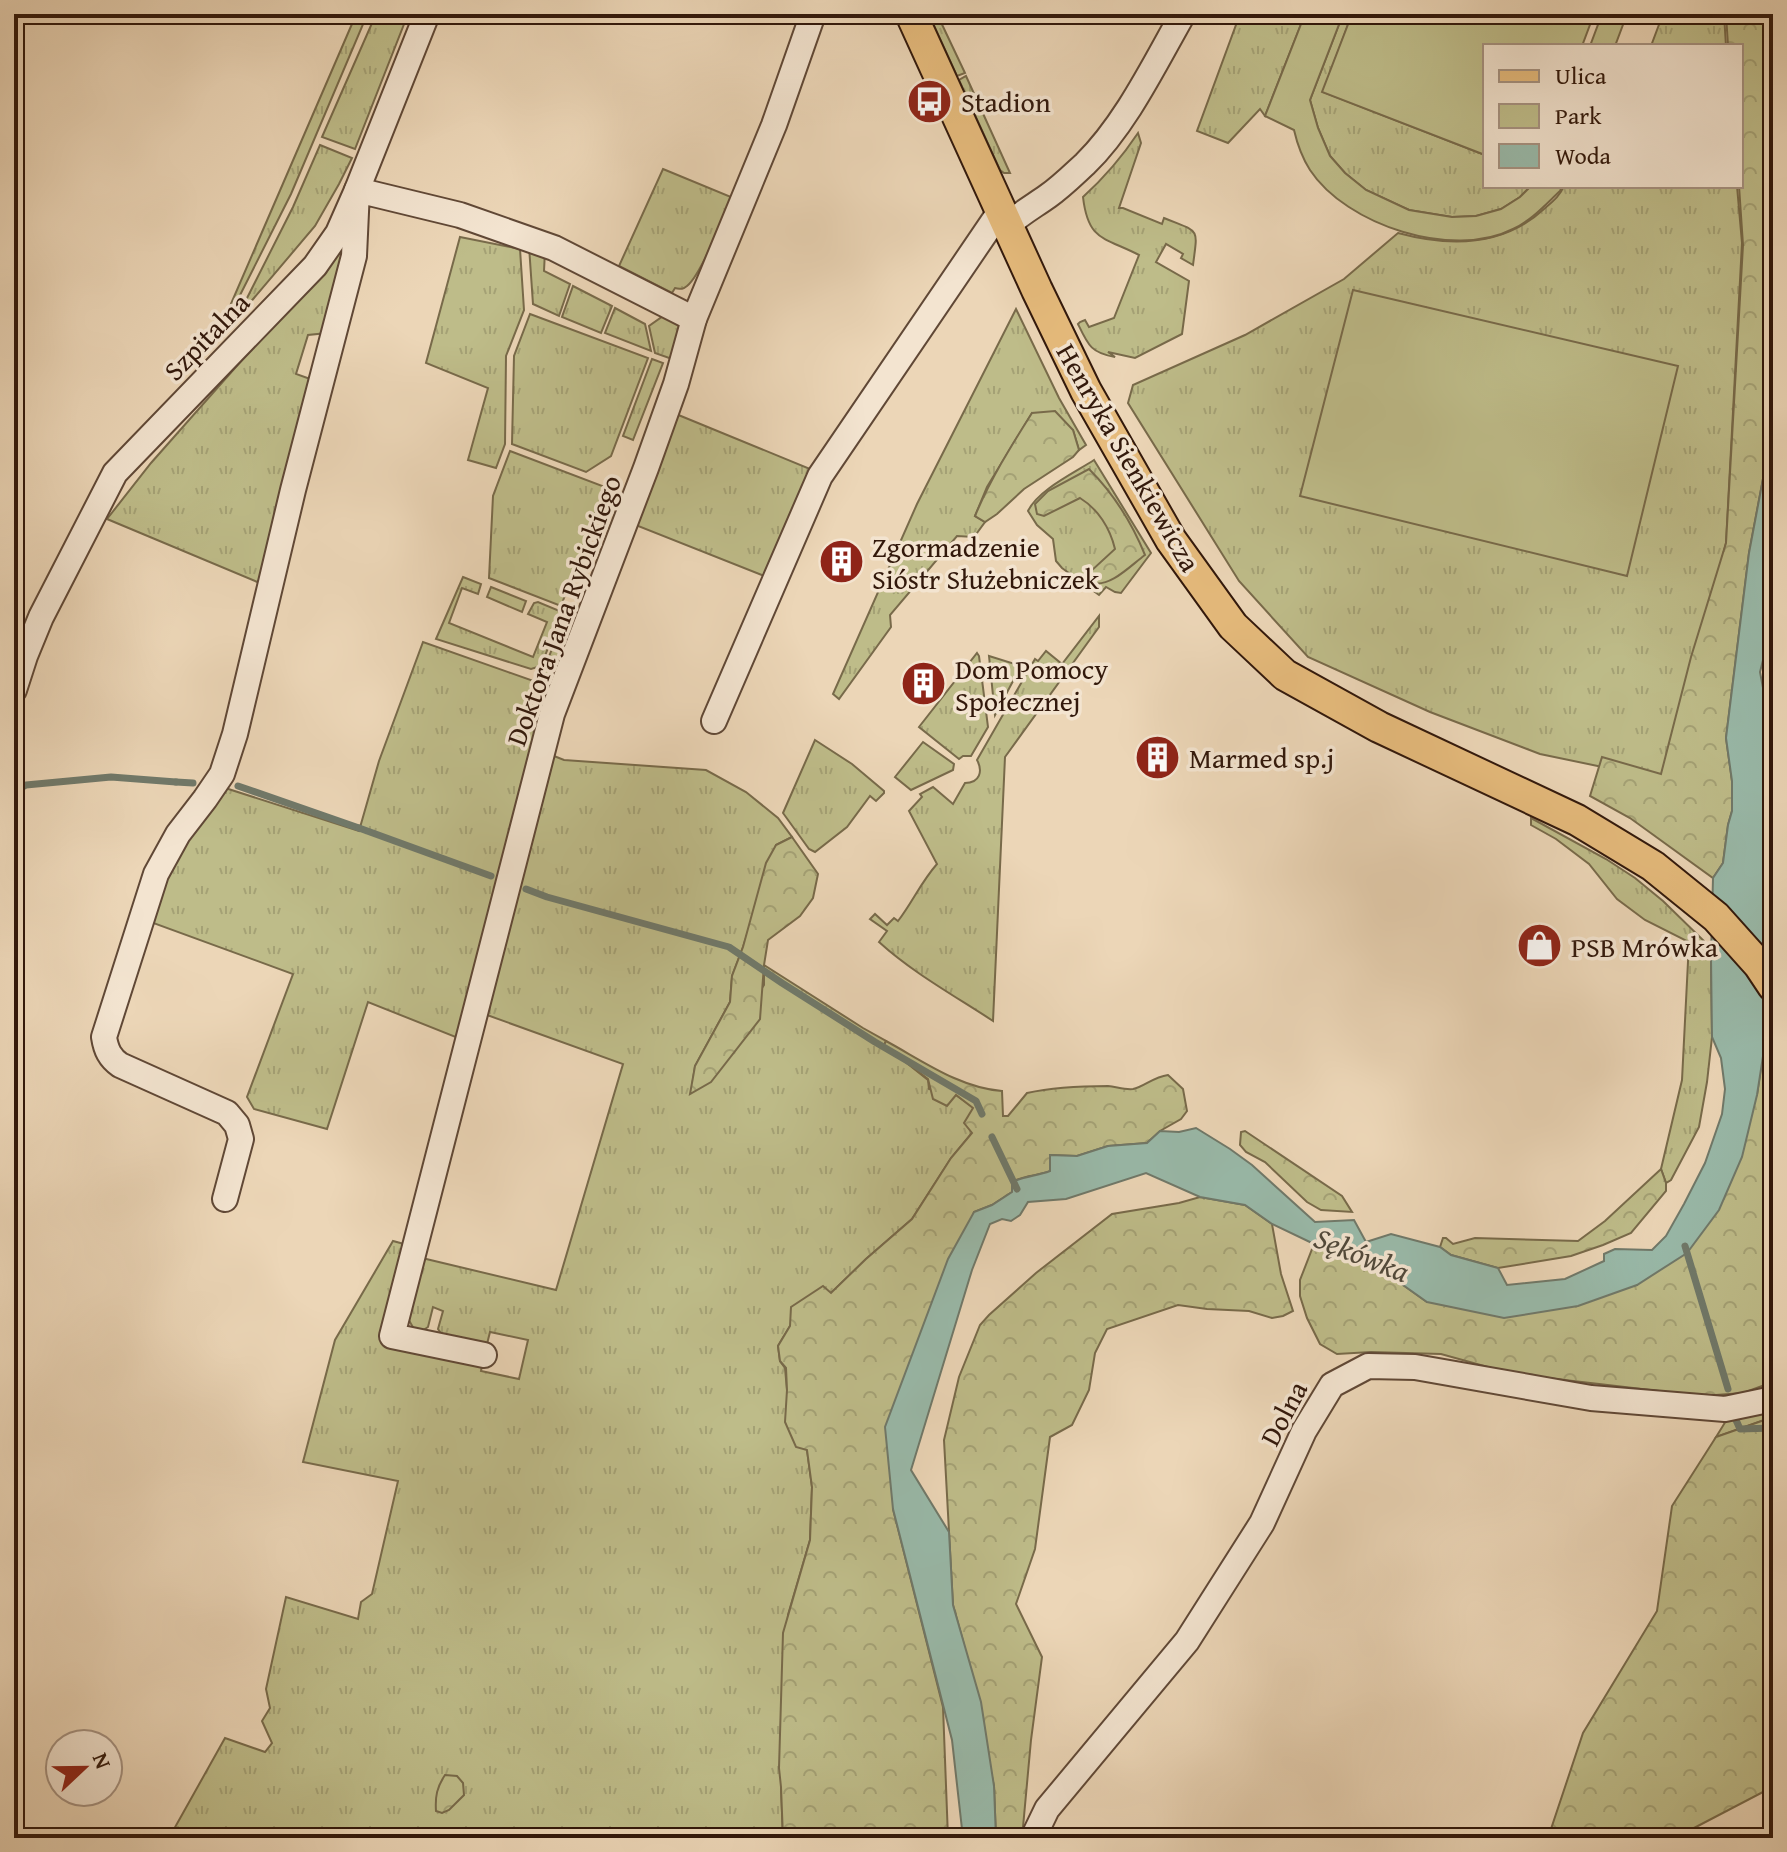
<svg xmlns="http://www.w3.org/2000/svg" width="1787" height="1852" font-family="'Gentium Book Plus',serif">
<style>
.grass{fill:url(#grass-tufts);stroke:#786a4a;stroke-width:2}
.forest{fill:url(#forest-crowns);stroke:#786a4a;stroke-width:2}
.green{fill:#bebc89;stroke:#786a4a;stroke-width:2}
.water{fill:#99baaa;stroke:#70796a;stroke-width:2}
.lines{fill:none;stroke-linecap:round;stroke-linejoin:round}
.stream{stroke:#70796a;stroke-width:7}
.minor-casing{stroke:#604836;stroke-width:28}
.major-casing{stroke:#32180b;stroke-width:34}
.minor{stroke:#f3e4d0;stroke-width:24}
.major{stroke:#e6bb7c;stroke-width:30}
.labels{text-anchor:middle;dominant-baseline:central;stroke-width:7;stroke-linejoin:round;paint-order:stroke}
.poi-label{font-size:28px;fill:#32180b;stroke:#f3e4d0;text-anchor:start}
.street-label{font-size:28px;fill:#32180b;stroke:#f3e4d0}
.water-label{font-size:30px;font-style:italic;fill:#51493b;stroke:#f3e4d0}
</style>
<defs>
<pattern id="grass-tufts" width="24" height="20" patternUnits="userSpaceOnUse" patternTransform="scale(2)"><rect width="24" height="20" fill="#bebc89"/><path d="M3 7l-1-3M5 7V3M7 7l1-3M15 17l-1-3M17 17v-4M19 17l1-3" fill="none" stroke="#a4a175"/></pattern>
<pattern id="forest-crowns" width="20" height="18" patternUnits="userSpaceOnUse" patternTransform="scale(2)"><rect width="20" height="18" fill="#bebc89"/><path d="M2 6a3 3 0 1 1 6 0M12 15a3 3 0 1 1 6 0" fill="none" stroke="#a4a175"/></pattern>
</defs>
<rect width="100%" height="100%" fill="#ecd6b7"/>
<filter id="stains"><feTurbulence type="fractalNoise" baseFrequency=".0025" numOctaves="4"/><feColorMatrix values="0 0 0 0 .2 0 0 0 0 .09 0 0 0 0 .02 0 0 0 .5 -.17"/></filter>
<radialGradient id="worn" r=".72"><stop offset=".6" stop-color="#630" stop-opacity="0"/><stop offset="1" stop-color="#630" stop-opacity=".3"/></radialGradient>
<g class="grass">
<polygon points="376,14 408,14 355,149 322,137"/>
<polygon points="1240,14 1305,14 1265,116 1260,109 1228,143 1197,131"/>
<polygon points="1343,14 1352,14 1323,92 1485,155 1485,186 1531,186 1520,197 1501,209 1476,216 1452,217 1409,210 1366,190 1345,173 1330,156 1318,128 1310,100"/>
<polygon points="1663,14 1724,14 1726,46 1651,46"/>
<polygon points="938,16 965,73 957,76 931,19"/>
<polygon points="355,17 364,22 291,194 232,311 224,320"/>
<polygon points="966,76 1010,173 1004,173 1000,170 959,80"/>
<path d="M1138,133l3,10 -22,65h4l39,16 2,-6c36,15 34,8 29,47l-12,-7 2,-4 -17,-10 -10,18 33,19 -7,53 -47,24 -27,-6 7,5c-24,-4 -27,-12 -37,-33l2,-2 5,-2 4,7 25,-9 25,-63c-35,-18 -51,-14 -56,-58 22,-20 39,-40 55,-64z"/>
<polygon points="320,145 352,158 339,184 315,226 237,318 293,207"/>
<path d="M663,169l68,28c-7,19 -30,78 -44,89 -5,4 -6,3 -12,2l-3,5 -53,-27z"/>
<path d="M1564,186h173l5,57 -16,300 -61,237 -125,-26 -110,-42 -122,-55 -69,-76 -111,-178 5,-18 112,-50 99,-56 54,-46c52,14 105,14 146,-24 8,-7 16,-13 20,-23z"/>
<polygon points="347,232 327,333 308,335 296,374 313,380 267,586 107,519 151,463 280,317"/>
<polygon points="460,237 520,249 524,310 506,356 505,444 496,468 468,460 488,388 426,363"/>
<polygon points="529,246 545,251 544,271 570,284 559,316 533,304"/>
<polygon points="573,286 612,306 601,333 562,317"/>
<polygon points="615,308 645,324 651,351 605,333"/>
<polygon points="1016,309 1059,398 1086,445 1079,450 1073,430 1032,413 987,487 975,516 985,522 974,537 957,536 890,615 891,627 839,699 833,694 917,504"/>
<polygon points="530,314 648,358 611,456 586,472 512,444 514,356"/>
<polygon points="666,314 684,325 672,359 655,353 649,326"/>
<polygon points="652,359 663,363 633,440 623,436"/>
<polygon points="676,414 815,471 767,577 633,524"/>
<polygon points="510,451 605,487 561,606 489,578 493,496"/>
<path d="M1094,460l57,93 -30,40 -6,-1 -9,-5 -7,8 -37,-27 -6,-7 -3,-22 -16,-14 -9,-14c10,-21 46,-38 66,-51z"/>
<polygon points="463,577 481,584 478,594 462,588 449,623 533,657 547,622 528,614 534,603 538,602 562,612 541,666 531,669 436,639"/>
<polygon points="491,587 526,601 522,612 487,597"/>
<polygon points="566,612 568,614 566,635 559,655 562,669 458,1038 368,1002 327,1129 254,1109 247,1097 293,974 145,920 160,879 219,786 359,831 379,761 423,642 539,683"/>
<path d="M1099,616v11l-94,130 -12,264c-38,-25 -80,-48 -114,-79l8,-11 -17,-12 5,-5 12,11 7,-7 4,3c14,-18 23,-39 39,-57l-28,-53 13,-14 -2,-3 13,-7 20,17 12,-21c15,0 18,-12 12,-23l58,-101 3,2 8,-10 16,13z"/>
<polygon points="977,653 979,656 988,727 971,756 963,756 959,759 919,727"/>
<polygon points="989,656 1021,666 995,715"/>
<polygon points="815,740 852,764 884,791 884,793 876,801 870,796 847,827 815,852 809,849 783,813"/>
<polygon points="923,742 954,764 953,770 911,790 895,777"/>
<polygon points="554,756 564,760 706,770 746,792 778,818 792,837 776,845 743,947 732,976 730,1002 695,1066 691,1093 764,985 764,965 863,1028 886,1041 884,1045 928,1080 929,1089 956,1095 974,1108 972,1133 951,1158 912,1219 866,1259 831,1293 790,1326 778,1346 780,1361 785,1368 787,1390 807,1450 812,1487 810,1540 788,1615 781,1787 783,1838 169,1838 225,1738 265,1752 272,1743 262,1721 270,1708 266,1689 286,1597 358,1619 361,1602 372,1594 398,1481 303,1462 335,1340 393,1241 404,1244 380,1337 483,1359 481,1371 519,1379 528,1340 490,1332 487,1344 443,1336 438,1329 443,1311 433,1307 428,1327 422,1331 414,1329 407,1317 422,1258 556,1290 623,1064 487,1015"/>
<polygon points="1531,818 1606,859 1635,878 1663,901 1704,941 1711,958 1712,1037 1707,1082 1699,1127 1671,1180 1666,1183 1661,1169 1682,1080 1689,942 1645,920 1617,899 1589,864 1556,839 1531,825"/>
<polygon points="1773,1405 1773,1417 1716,1437 1729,1416"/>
</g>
<g class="forest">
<polygon points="1726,14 1769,14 1773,47 1773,426 1749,553 1726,738 1732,781 1732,811 1728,825 1723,863 1713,878 1630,818 1590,796 1602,757 1661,774 1691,657 1726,543 1743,245 1739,186 1741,186 1741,46 1728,46"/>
<path d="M1055,411l18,19 6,20 -6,7 -49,32 -27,25 -12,8 -10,-6c15,-36 36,-70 57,-103z"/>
<path d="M1089,469c25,25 43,54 56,86 -14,10 -34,32 -52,28l-2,-12 24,-22c-5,-21 -17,-40 -35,-51l-36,18 -7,-2 -2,-10 13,-13z"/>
<polygon points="792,837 818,874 813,898 800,916 768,940 764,965 760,1019 711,1082 690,1094 695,1066 730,1002 732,976 743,947 766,863 776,845"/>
<polygon points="1767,1025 1773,1033 1773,1382 1743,1393 1702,1396 1513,1374 1441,1354 1371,1352 1337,1354 1320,1344 1307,1318 1300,1296 1300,1280 1314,1244 1372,1266 1396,1280 1427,1302 1637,1285 1757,1095"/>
<path d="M886,1041c37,20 74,47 116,50l1,25h5l19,-23c27,-6 54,-7 81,-7 9,1 17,4 25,3 11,-2 20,-12 35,-14l15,14 4,22 -6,8 -21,12 -13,12 -39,3 -31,10 -27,-1 1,16c-14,5 -26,4 -39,11v10l-20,13 -18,7 -81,297 50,198 5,131h-165l-2,-51 -2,-19 4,-135 27,-93 2,-53 -5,-37 -11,-3 -11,-25 2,-32 -1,-22 -6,-7 -2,-15 12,-20 1,-19 32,-21 8,7 35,-34 46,-40 39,-61 21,-25 -8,-10 9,-15 -17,-13 -9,11 -14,-7 -5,-20 -44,-34z"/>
<polygon points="1245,1131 1342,1196 1352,1212 1321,1210 1307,1202 1265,1162 1246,1152 1240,1145 1241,1132"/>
<polygon points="1661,1169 1666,1183 1666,1191 1631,1233 1603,1245 1571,1256 1498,1268 1451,1255 1440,1247 1443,1238 1446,1238 1453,1244 1475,1238 1578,1241 1605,1221"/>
<polygon points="1200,1197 1245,1205 1272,1224 1281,1274 1293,1311 1283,1316 1272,1318 1249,1311 1207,1309 1178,1305 1107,1329 1095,1353 1089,1390 1072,1425 1050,1437 1035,1549 1016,1604 1042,1657 1031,1740 1022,1838 996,1838 994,1786 963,1641 953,1605 944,1440 959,1377 980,1325 989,1315 1036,1273 1112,1214 1179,1203"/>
<polygon points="1773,1417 1773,1750 1763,1792 1694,1828 1693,1838 1548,1838 1583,1733 1657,1611 1672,1506 1716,1437"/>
<path d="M445,1775l12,1 6,7 1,12 -15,15 -7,3 -6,-2c-1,-15 1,-24 9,-36z"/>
</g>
<g class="green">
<path d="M1305,14h38l-33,86 8,28 12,28 15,17 21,17 43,20 43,7 24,-1 25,-7 19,-12 11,-11h31l-2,5c-15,14 -28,29 -47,38 -60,31 -167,-4 -203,-59 -7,-11 -13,-27 -16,-40l-29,-14z"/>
<polygon points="1352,14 1594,14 1582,46 1485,46 1485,155 1322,92"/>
<polygon points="1602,14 1627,14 1615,46 1590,46"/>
<polygon points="1353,290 1678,366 1627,576 1300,496"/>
</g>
<path class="water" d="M1773,426v195l-13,51 8,42 2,193 3,11v74l-16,103 -15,62 -23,53 -32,43 -50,32 -59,21 -74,12 -77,-16 -31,-22 -24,-14 -58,-22 -42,-20 -27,-19 -45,-8 -54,-24 -80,26 -38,3 -8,13 -9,6 -9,-2 -12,5 -18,46 -61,200 38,62 4,73 28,97 13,84 2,52h-33l-11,-98 -59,-231 -8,-82 63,-168 26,-47 18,-7 20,-13v-10c13,-6 25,-6 38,-11v-16l27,1 31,-10 39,-3 13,-12 19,1 17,-4 34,21 22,16 63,57 39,-2 12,22 25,-8 49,13 11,8 47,13 9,17 58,-6 39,-18v-7l11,-5 37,1 14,-14 18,-32 21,-41 17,-49 3,-25 -4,-31 -9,-21 -1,-79 2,-80 10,-15 5,-38 4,-14v-30l-6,-43 23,-185z"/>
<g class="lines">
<g class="stream">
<polyline points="176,782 193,783"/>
<polyline points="238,786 359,828"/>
<polyline points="14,792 26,785 111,777 176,782"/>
<polyline points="359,828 491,876"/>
<polyline points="526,889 547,897 729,947 782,983 875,1042 976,1101 982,1114"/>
<polyline points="992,1137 1017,1189"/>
<polyline points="1685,1246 1728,1389"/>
<polyline points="1736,1420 1740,1429 1773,1428"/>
</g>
<defs>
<g id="minor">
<path d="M1008,225c13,-12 26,-19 40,-29 13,-9 25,-21 37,-32 41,-40 70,-101 98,-150"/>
<polyline points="14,690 25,656 41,617 115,473 315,266 338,233 357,190 427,14"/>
<polyline points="714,721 820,476 1001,210"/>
<path d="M225,1199l16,-60 -4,-14 -10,-12 -107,-48c-10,-7 -14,-15 -16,-28l52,-163 22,-40 27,-35 17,-25 13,-40 58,-244 61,-234 3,-66 103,25 94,33 140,71"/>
<polyline points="484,1355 392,1336 552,714 646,468 676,384 694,319 774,125 813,14"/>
<polyline points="1033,1838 1047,1809 1187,1641 1262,1523 1304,1431 1332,1385 1368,1366 1415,1367 1591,1398 1725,1409 1773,1399"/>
</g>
<polyline id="major" points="911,14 1037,290 1086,391 1171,540 1233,626 1285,675 1379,727 1577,820 1653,866 1716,917 1759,965 1773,986"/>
</defs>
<use href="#minor" class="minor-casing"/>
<use href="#major" class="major-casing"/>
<use href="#minor" class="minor"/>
<use href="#major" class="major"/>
</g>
<defs>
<symbol id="bus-disc" viewBox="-11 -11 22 22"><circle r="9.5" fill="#8f2418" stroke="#f3e4d0"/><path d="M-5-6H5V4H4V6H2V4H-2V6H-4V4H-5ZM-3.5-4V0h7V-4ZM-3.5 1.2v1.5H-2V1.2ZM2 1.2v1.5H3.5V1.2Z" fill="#fff"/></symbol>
<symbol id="building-disc" viewBox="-11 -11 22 22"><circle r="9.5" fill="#8f2418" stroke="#f3e4d0"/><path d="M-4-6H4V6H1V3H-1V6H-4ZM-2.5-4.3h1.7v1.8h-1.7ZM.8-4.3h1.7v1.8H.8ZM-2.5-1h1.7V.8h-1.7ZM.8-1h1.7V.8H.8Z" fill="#fff"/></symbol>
<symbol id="shop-disc" viewBox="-11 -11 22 22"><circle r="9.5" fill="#8f2418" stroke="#f3e4d0"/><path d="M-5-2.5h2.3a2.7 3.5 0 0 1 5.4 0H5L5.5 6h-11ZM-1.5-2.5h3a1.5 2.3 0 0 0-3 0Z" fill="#fff"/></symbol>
</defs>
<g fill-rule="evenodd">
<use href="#bus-disc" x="904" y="76" width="51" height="51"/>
<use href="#building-disc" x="816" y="536" width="51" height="51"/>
<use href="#building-disc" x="898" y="658" width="51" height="51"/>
<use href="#building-disc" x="1132" y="732" width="51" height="51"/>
<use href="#shop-disc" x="1514" y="920" width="51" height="51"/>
</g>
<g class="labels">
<g class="poi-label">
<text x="961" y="101">Stadion</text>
<text x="872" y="546">Zgormadzenie<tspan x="872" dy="32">Sióstr Służebniczek</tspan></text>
<text x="955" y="668">Dom Pomocy<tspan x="955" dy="32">Społecznej</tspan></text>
<text x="1189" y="757">Marmed sp.j</text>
<text x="1571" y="946">PSB Mrówka</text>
</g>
<g class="street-label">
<text transform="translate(206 336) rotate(-46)">Szpitalna</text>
<text transform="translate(1129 457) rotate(60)">Henryka Sienkiewicza</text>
<text transform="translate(563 610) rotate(-70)">Doktora Jana Rybickiego</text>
<text transform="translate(1283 1413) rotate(-62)">Dolna</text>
</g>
<g class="water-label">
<text transform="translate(1362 1254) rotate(22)">Sękówka</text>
</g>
</g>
<rect width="1787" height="1852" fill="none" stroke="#ecd6b7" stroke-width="48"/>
<rect x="16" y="16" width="1755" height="1820" fill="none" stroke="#32180b" stroke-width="4"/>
<rect x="24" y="24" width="1739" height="1804" fill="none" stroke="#32180b" stroke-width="2"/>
<rect x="1483" y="44" width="260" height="144" fill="#f3e4d0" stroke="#a69281" stroke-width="2"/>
<rect x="1499" y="70" width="40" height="12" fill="#e6bb7c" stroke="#a69281" stroke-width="2"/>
<text x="1555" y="84" font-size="24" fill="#32180b">Ulica</text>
<rect x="1499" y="104" width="40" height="24" fill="#bebc89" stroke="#a69281" stroke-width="2"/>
<text x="1555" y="124" font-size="24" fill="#32180b">Park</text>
<rect x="1499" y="144" width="40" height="24" fill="#99baaa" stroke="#a69281" stroke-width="2"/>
<text x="1555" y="164" font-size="24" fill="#32180b">Woda</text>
<g transform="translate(84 1768) rotate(68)"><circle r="38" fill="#f3e4d0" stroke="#a69281" stroke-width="2"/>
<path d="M0-6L14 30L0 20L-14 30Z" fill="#8f2418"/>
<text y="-12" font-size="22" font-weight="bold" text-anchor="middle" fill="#32180b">N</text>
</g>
<rect width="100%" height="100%" filter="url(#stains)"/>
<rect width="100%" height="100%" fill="url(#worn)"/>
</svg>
